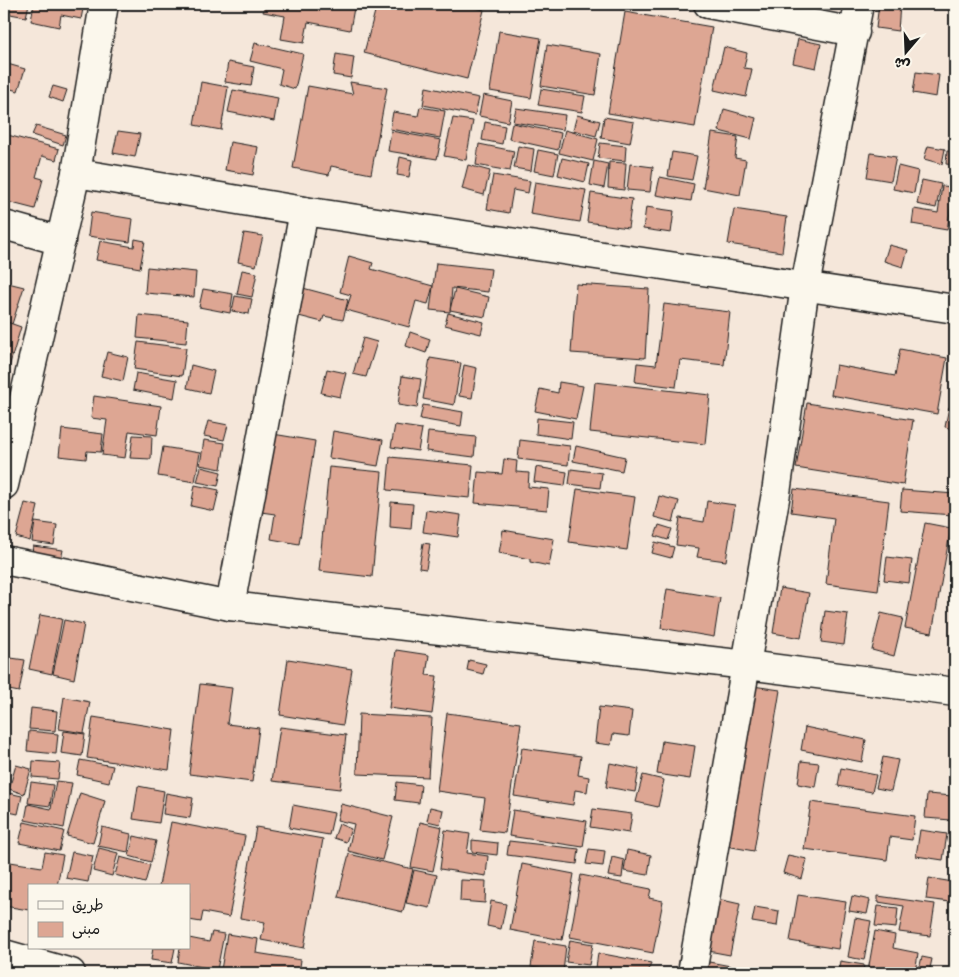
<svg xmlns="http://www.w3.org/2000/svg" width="959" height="977" font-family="Sriracha,'Playpen Sans Arabic',sans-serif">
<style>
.building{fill:#dda693;stroke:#1c1c1c}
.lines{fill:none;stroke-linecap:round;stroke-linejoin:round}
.street-casing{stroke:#1c1c1c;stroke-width:31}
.street{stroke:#fbf7ec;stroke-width:28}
</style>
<rect width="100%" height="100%" fill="#f5e7da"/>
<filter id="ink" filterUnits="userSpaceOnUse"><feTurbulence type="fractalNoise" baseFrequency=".02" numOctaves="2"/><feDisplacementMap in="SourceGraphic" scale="10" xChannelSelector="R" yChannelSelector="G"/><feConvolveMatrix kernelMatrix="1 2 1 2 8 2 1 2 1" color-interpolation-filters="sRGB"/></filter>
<g filter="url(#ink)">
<g class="building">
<polygon points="4,4 29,4 26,17 5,13 4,18"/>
<polygon points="34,4 84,4 81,19 61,15 59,27 31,21"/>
<polygon points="265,4 331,4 354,8 350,30 308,22 304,43 281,39 285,16 263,12"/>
<polygon points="377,4 459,4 484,10 467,79 364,53"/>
<polygon points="879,4 900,4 898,31 876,28"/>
<polygon points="625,12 712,27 695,127 608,113"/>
<polygon points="499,31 541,38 531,98 490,91"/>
<polygon points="798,39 821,44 816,68 793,63"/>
<polygon points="255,43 303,54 295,89 279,84 282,69 250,61"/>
<polygon points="547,45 601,54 595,95 541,86"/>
<polygon points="724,47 747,53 744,68 752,69 746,97 714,90"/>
<polygon points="336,54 354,57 351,78 333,75"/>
<polygon points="228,62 254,67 251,86 225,82"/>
<polygon points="4,63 25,69 18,91 4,87"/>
<polygon points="916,72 939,75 936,97 913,93"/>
<polygon points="201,82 228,87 221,130 194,125"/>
<polygon points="350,82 387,88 371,174 331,166 329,175 293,168 308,86 353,94"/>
<polygon points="53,86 67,90 63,102 49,97"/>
<polygon points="426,87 479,98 475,115 423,105"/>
<polygon points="541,89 585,96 582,112 538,105"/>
<polygon points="233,90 278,98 274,121 228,112"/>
<polygon points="483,95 512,101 508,122 479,116"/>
<polygon points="420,107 445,111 440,138 390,129 393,112 418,116"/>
<polygon points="516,108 565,115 563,130 513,122"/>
<polygon points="724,109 756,118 751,139 719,131"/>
<polygon points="577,115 600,121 596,136 573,130"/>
<polygon points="604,117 634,122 630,143 601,138"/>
<polygon points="453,118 473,121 466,160 444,156"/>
<polygon points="485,122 505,126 502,144 482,140"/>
<polygon points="512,123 561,133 558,150 509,139"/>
<polygon points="36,126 66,135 63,145 32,135"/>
<polygon points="565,130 598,139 593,161 559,153"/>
<polygon points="118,131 140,134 135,157 113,153"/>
<polygon points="391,131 441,140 437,159 388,151"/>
<polygon points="712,133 738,137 735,158 746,160 740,195 703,188"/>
<polygon points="4,134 59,149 56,160 42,156 36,177 43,179 35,209 4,201"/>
<polygon points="230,142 258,147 253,175 225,170"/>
<polygon points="600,143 626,146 625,161 598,158"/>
<polygon points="479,144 514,151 510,171 476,165"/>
<polygon points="518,146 534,149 531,171 514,168"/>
<polygon points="928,146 945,149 942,164 924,159"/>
<polygon points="538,150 558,154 554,175 534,171"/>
<polygon points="947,151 955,152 955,165 946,164"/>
<polygon points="672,152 697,156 692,180 668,176"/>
<polygon points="871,153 896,157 891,181 867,177"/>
<polygon points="400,157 412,160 409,177 397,175"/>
<polygon points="562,158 589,164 585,182 558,175"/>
<polygon points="594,161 608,164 604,188 590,185"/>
<polygon points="609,162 626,163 624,190 608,188"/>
<polygon points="630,164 653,167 650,192 627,190"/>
<polygon points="468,165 490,171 484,195 462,189"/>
<polygon points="898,166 918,171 914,193 893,189"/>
<polygon points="493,175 530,181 528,193 513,190 509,213 487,209"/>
<polygon points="660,177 694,184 691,201 656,195"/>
<polygon points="922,180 941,184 936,208 917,204"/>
<polygon points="535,182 586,190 580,222 530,214"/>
<polygon points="942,186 954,187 947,230 912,224 914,209 938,213"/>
<polygon points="591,193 632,199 628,228 587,222"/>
<polygon points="646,207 674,211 671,233 643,229"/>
<polygon points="734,209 787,217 782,252 728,244"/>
<polygon points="91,212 133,219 130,242 88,236"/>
<polygon points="244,233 263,236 256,266 238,262"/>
<polygon points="135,239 145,241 140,268 96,260 100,241 134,247"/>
<polygon points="889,245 908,250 903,267 884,261"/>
<polygon points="349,256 373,263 371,269 433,286 428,304 416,301 409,327 346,310 351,295 340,292"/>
<polygon points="436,263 491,269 488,292 452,288 450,312 430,310"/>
<polygon points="147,267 196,272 194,297 145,293"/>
<polygon points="242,270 257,273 252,297 237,294"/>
<polygon points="4,282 24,287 12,324 4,321"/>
<polygon points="576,284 649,289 645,358 571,353"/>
<polygon points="299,287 348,300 343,320 324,316 322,322 291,314"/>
<polygon points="203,289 233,294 230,313 199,307"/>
<polygon points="455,289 489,297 485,317 450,310"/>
<polygon points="235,296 252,299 249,314 232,311"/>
<polygon points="664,304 730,312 724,365 680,360 676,387 635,382 637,363 656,365"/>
<polygon points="448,313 484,322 481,334 445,325"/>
<polygon points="139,315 188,320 186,343 137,338"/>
<polygon points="4,321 21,327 6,377 4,376"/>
<polygon points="410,332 430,339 426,353 406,346"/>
<polygon points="363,338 377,342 366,377 353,374"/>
<polygon points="138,342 186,348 182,376 134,369"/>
<polygon points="900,349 947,358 937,414 831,395 836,365 895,376"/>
<polygon points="107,352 128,357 123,381 101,376"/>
<polygon points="430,358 461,363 454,405 423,399"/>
<polygon points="191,365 214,371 209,393 187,388"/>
<polygon points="464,365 477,368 472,398 459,396"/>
<polygon points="327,369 346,373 340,397 321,393"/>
<polygon points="136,373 177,380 174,398 133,390"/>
<polygon points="402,376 421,379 417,408 398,405"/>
<polygon points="559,382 583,386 576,419 535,411 540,389 558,393"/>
<polygon points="595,382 710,395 705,444 590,432"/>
<polygon points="94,396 161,406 157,435 129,431 125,458 102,455 107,420 91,418"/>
<polygon points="807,403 913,420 903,485 796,468"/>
<polygon points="423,405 463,412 461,426 420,419"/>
<polygon points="949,407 955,408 955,430 945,427"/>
<polygon points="537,418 573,422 571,439 536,434"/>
<polygon points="208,421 228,425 224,440 204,436"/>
<polygon points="395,425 422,429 418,451 391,447"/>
<polygon points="62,429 103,434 101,452 87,451 86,459 59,456"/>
<polygon points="333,431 383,440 378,466 329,458"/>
<polygon points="428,432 476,437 474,457 426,451"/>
<polygon points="267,433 315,441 299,544 271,539 275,514 254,511"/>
<polygon points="133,435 152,436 151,459 130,458"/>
<polygon points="204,440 225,443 221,469 200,465"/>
<polygon points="520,440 570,446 568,465 518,459"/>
<polygon points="576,446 625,457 622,471 573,461"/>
<polygon points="163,447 200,453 195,482 158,476"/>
<polygon points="390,457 473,465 470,498 387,490"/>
<polygon points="504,459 517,461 516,472 529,473 528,487 549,489 547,510 475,503 478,472 502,474"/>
<polygon points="201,467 221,472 218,486 197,482"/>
<polygon points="329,467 382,472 372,577 319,571"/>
<polygon points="536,467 567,472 565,486 534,482"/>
<polygon points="571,469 602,473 600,488 569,484"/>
<polygon points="195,485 219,490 214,511 191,506"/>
<polygon points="577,489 635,497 627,550 569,542"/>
<polygon points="794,489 889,501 878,591 826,584 834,518 791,512"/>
<polygon points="902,490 955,494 953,515 900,511"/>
<polygon points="659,496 679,501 673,522 654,517"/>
<polygon points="707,501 735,505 726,561 697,557 699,548 676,545 680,518 704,522"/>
<polygon points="391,502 413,504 411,529 390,527"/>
<polygon points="25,503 38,506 30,541 16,537"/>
<polygon points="426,510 461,515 458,537 423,532"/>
<polygon points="35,522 57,525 54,545 32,542"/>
<polygon points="925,523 951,528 932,633 905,628"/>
<polygon points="659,525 672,529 668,540 655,536"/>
<polygon points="503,530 554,539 549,566 530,562 530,559 499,553"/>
<polygon points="655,542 674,547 671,558 652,553"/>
<polygon points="423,543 430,544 426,569 419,568"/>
<polygon points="33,546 63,550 60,565 31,560"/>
<polygon points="887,557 912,560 909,583 884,580"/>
<polygon points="780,588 809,593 801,638 773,633"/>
<polygon points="667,589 720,598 714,637 661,628"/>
<polygon points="825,611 848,614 844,645 821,642"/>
<polygon points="881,613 903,618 894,656 872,650"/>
<polygon points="40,615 62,619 52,674 29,669"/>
<polygon points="64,620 84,624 74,679 53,674"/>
<polygon points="396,650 429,655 426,675 437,676 432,714 389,708"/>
<polygon points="4,657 25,660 19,692 4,689"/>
<polygon points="288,659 352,669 343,725 280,715"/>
<polygon points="469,660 486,664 483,674 467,670"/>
<polygon points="200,684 232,688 227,724 259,728 252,782 189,774"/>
<polygon points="753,686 780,690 754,851 726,846"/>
<polygon points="64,697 90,702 84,733 59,729"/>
<polygon points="599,707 632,711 629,736 613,734 611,745 595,743"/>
<polygon points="31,708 57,711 55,731 29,729"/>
<polygon points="447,713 521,723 505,833 480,830 485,798 437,791"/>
<polygon points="359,714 432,718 428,777 357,774"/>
<polygon points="93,717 174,730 169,770 87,758"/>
<polygon points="280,727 346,735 340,789 272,781"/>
<polygon points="805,727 866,740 862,762 801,750"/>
<polygon points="29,731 58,734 56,754 27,751"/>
<polygon points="64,731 85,734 82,756 61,753"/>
<polygon points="662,741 695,746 690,779 657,774"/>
<polygon points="522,748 581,756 578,775 589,777 587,792 575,790 573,805 514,796"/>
<polygon points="883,757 898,760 891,791 876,788"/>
<polygon points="80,760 113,766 109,782 77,775"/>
<polygon points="33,761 60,763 58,779 32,777"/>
<polygon points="801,761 819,763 815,787 798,784"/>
<polygon points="610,763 639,769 635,792 606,787"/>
<polygon points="16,765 31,769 24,794 9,789"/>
<polygon points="841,768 876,775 872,792 838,786"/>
<polygon points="643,775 664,780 658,807 636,802"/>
<polygon points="56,781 72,783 64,828 25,820 28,804 51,809"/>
<polygon points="31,782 53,785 50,806 28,803"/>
<polygon points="397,782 421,785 419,803 395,800"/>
<polygon points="138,786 164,791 159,823 133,819"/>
<polygon points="4,792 22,796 18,814 4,811"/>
<polygon points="80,793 105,801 93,843 67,836"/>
<polygon points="166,793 193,798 190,818 163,814"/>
<polygon points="927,794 953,796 951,820 925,818"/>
<polygon points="811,802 915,816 912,840 890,837 887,860 804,849"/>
<polygon points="341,804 393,817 382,860 348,851 354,824 337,820"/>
<polygon points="293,805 334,813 329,835 289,828"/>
<polygon points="430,807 443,810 440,824 427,821"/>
<polygon points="593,809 632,814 629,833 590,827"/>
<polygon points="513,810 587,821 583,847 509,836"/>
<polygon points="24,822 64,831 59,851 19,843"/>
<polygon points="171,822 245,836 229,917 203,912 201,922 189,920 189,886 159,886"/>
<polygon points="420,822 442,827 433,871 411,867"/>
<polygon points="339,824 351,829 346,842 334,838"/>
<polygon points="102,827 131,834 128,852 98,846"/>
<polygon points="256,827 323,839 304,948 261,940 265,922 240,918"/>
<polygon points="445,830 470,834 467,853 488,856 486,876 440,869"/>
<polygon points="920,830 947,834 943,860 916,856"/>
<polygon points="134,836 156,841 151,862 129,856"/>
<polygon points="472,840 498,843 497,855 472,852"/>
<polygon points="509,841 579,849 577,864 507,855"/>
<polygon points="99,848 118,853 112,876 93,871"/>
<polygon points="589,849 605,851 603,866 586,864"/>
<polygon points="627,850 651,855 648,875 624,871"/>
<polygon points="45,852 63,855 57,886 29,886 29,910 4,906 4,861 42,867"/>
<polygon points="72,852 93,856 88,882 66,878"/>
<polygon points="349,854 413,869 403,912 338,897"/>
<polygon points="788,855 807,859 802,879 783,873"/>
<polygon points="120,857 150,865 145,883 115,875"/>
<polygon points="612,857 624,860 622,878 608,876"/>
<polygon points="522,864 574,874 562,940 510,930"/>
<polygon points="414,870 437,875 430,908 406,903"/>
<polygon points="581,875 651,889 649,898 663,901 653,953 570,937"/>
<polygon points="929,878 953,882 950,902 926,899"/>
<polygon points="461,880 486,881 485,903 460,901"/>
<polygon points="798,895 846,902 838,949 790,941"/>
<polygon points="852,896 870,900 867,914 849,911"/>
<polygon points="878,896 935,904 930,936 899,932 904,906 878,902"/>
<polygon points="713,898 740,904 730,955 703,950"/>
<polygon points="491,901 506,904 501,929 487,926"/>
<polygon points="878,906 898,908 896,928 875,926"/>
<polygon points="755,907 779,911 777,926 752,922"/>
<polygon points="855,918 871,921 864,960 848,957"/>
<polygon points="875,931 895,935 893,948 918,953 915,973 868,971"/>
<polygon points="212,932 224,934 217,970 178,962 180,948 189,948 189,938 209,942"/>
<polygon points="227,934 258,939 256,953 301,960 299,973 239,973 221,970"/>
<polygon points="570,940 593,944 589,965 566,962"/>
<polygon points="535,941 566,946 563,972 531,967"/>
<polygon points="153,948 175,948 172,963 151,960"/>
<polygon points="598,953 651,963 648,973 624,973 596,968"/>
<polygon points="922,957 932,959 929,973 918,973"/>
<polygon points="698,960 731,966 729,973 696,973"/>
<polygon points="840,961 864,965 863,973 838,973"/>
</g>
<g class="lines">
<defs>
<g id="street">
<polyline points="708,4 855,32"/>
<polyline points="76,173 304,211 955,309"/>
<polyline points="4,225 61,241"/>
<polyline points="4,485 76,173 104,4"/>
<polyline points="4,560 230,606 747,665 955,692"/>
<polyline points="230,606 304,211"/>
<polyline points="4,954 71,973"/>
<polyline points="692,973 776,493 805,286 859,4"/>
</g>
</defs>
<use href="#street" class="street-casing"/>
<use href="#street" class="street"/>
</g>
</g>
<rect width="959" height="977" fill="none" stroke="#fbf7ec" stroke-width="20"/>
<rect x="10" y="10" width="939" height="957" fill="none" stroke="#1c1c1c" stroke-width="2" filter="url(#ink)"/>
<rect x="28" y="884" width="162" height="65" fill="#fbf7ec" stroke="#a29f99"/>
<rect x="38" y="901" width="25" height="8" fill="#fbf7ec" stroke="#a29f99"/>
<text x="72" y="910" font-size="15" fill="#1c1c1c">طريق</text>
<rect x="38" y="922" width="25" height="15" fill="#dda693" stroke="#a29f99"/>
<text x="72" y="934" font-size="15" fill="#1c1c1c">مبنى</text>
<g transform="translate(906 52) rotate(199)" stroke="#fbf7ec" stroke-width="4" paint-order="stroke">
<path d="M0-4L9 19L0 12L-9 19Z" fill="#1c1c1c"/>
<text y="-8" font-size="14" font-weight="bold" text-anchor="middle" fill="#1c1c1c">ش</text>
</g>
</svg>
